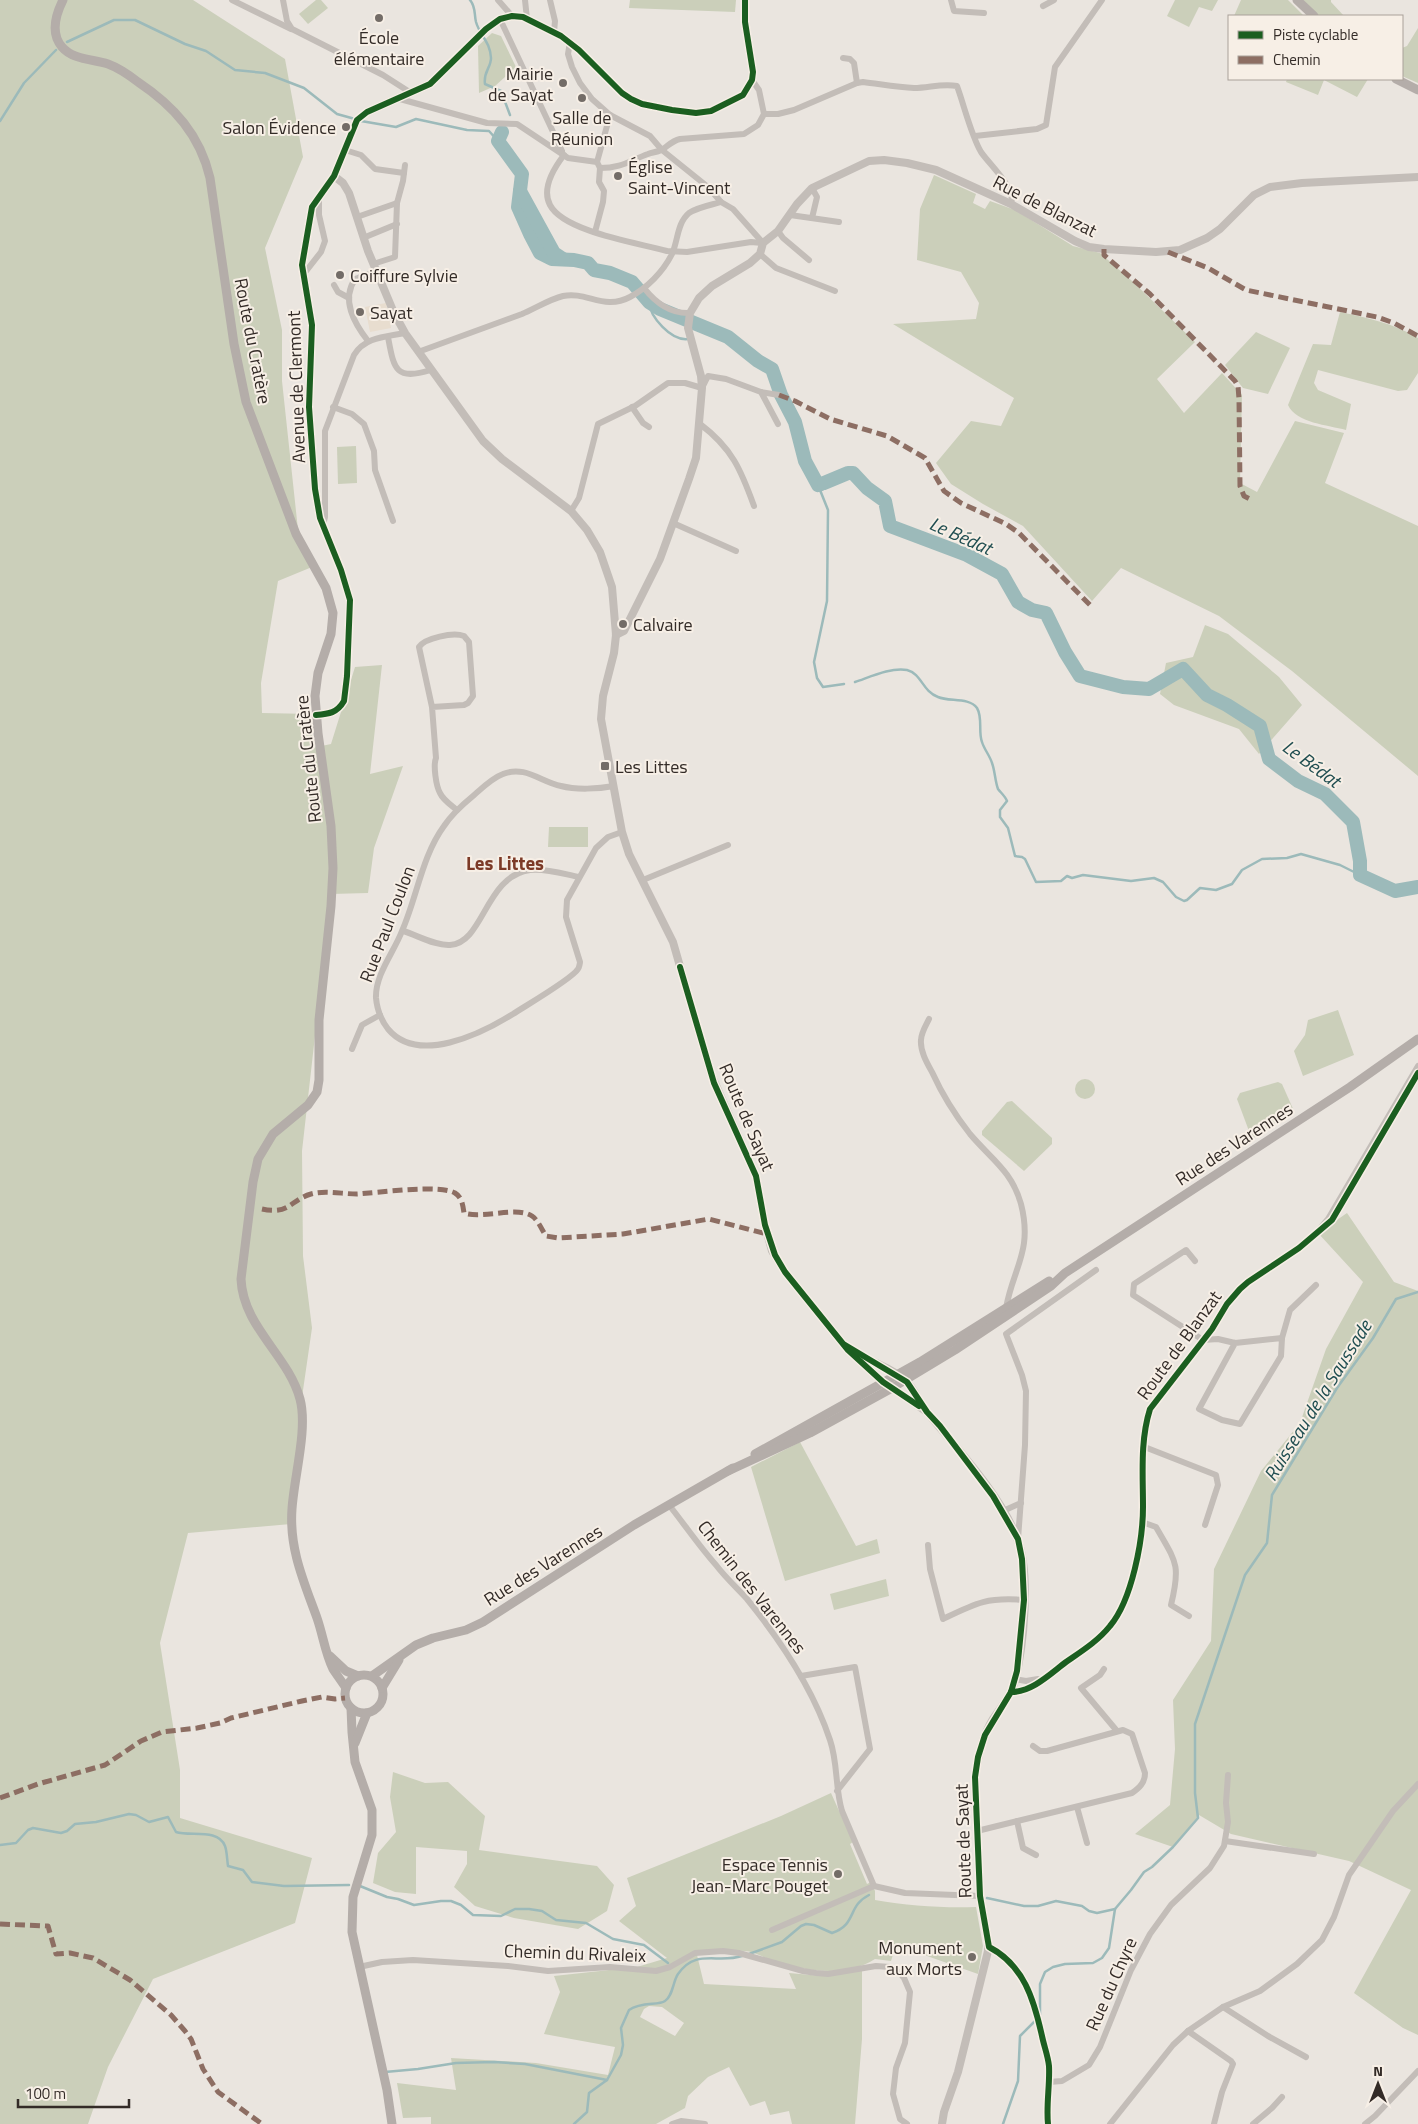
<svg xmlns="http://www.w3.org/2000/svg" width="1418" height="2124" font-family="'Titillium Web',sans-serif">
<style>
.green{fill:#cbcfba;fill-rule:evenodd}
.plaza{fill:#e8ddcf}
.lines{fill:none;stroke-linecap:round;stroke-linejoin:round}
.stream{stroke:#9cbaba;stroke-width:2.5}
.river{stroke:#9cbaba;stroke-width:14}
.minor{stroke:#c3bdb8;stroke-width:6}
.tertiary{stroke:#c3bdb8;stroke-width:8}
.secondary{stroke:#b4ada9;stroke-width:9}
.quiet{stroke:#8d6e63;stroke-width:5;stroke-dasharray:10 5;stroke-linecap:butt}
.cycleway-casing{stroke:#f7efe6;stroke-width:9}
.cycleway{stroke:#1b5e20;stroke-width:6}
.poi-dot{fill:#736c67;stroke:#f7efe6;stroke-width:2}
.labels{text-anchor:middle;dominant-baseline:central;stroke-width:4;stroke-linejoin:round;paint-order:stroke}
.poi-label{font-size:18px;fill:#332b27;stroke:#f7efe6;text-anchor:start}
.street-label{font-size:18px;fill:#332b27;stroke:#f7efe6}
.water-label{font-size:19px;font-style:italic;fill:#204e51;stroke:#f7efe6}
.neighbourhood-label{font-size:19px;font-weight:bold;fill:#7c3a27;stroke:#f7efe6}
</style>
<rect width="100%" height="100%" fill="#eae5df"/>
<g class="green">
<polygon points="0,0 193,0 285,59 303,157 265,248 282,330 282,381 299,539 312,567 278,581 261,683 262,713 312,714 312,748 331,744 355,667 382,665 370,774 403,766 374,848 368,893 331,894 302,1151 303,1256 312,1328 301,1404 291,1524 188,1533 160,1643 180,1770 180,1818 312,1858 295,1923 153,1979 108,2067 88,2124 0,2124"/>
<polygon points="316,0 321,0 328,8 308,24 299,14"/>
<polygon points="630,0 736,0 735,12 629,8"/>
<polygon points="1175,0 1218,0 1212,11 1199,7 1189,27 1167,16"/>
<polygon points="1241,0 1288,0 1304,16 1234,16"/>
<polygon points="1303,0 1331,0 1331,2 1344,16 1319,16"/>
<polygon points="1418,28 1418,83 1402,76 1402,48 1407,46"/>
<polygon points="492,33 501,36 516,67 495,86 479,93 478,46"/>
<polygon points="1287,79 1368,79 1357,97 1324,80 1318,95 1286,82"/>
<polygon points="934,175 976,194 973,203 985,209 990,201 1015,210 1073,246 1100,253 1131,280 1195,342 1157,379 1184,413 1222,373 1242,395 1240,483 1257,492 1295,421 1344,433 1325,483 1418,526 1418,776 1292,671 1219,616 1121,568 1092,601 1023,526 983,504 951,484 936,463 971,421 1001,426 1014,398 893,324 976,319 979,303 961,272 917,260 920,209"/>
<path d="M1340,312c28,6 53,11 78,26v35l-11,17 -9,1 -80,-21 -4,13 4,7 33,14 -5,26c-18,-5 -50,-7 -58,-25l25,-61 18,1z"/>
<polygon points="1256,332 1290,348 1268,394 1243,388 1225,365"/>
<polygon points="356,446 357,483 338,484 337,447"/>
<polygon points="1205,625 1228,634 1279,677 1302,705 1259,754 1239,729 1174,705 1160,694 1166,663 1193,657"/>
<polygon points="549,827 588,827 588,847 548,847"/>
<polygon points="1338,1010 1354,1055 1303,1076 1294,1051 1305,1035 1308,1020"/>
<circle cx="1085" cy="1089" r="10"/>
<polygon points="1278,1082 1282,1084 1294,1111 1252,1139 1237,1099 1240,1093"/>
<polygon points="1012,1101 1052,1138 1052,1144 1024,1171 982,1135 982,1131 1007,1102"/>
<polygon points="1347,1213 1394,1282 1418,1291 1418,2035 1403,2028 1354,1993 1411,1890 1349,1861 1231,1834 1199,1815 1173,1847 1135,1834 1170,1805 1175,1749 1173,1700 1211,1641 1214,1569 1261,1471 1300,1423 1326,1349 1363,1282 1318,1233"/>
<polygon points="800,1442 856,1546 877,1539 880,1553 785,1581 751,1467"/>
<polygon points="886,1579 889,1596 834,1610 830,1594"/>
<polygon points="393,1772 425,1783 448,1782 485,1816 479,1850 597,1866 614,1885 607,1911 578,1929 514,1918 475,1906 454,1887 467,1864 467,1851 416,1847 416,1894 395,1892 373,1883 378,1853 396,1832 390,1797"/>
<path d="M831,1793l22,49 -3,2 17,40 4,-2 4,9v9c34,6 67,8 101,7l7,39 -5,28 -82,-29 -5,16 -16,-2c-29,19 -70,12 -102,2 -9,-3 -19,-10 -29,-10 -15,-1 -32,3 -47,4l7,29 92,5 -7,-16 33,3 40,-8v71l-7,85h-63l-3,-13 -19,4 -5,-14 -15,5 -21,-39 -21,10 -20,19 -3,12 -29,16h-225v-7l-28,1 -6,-35 59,7 -5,-32 85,5 72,12 7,-28 -71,-13 16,-42 -6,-16 83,-9 30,-9 -48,-37 17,-15 -9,-28 154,-62zM649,2006l13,1 22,16 -9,13 -35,-19 4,-8z"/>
</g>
<polygon class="plaza" points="386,303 391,328 370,332 365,307"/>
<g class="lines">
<g class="stream">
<path d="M470,0c6,7 4,14 6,22 4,14 14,19 15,36 0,10 -8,14 -6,26l16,7 9,24"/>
<polyline points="67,42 114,20 135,20 185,44 206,51 235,70 265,73 304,88 337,114 355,119"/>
<polyline points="0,121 24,83 56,50"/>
<polyline points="361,121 396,127 416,119 467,130 489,131 498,141"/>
<path d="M649,302c1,15 22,39 39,37"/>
<polyline points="818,485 828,510 827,601 814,662 817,678 823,687 844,684"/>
<path d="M855,682c15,-5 36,-15 52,-12 15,4 15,21 31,27 11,5 31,0 39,11 6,10 1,24 5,34 2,7 8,14 10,21 3,8 3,18 6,26 3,4 7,7 9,12l-7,9v7l8,11 7,28 7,1 3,2 11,23 25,-1 6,-5 5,2 11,-3 48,6 23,-3 9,4 13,15 8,4 3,-1 13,-12 16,2 16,-6 10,-14 20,-11 25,-1 14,-4 39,11 20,10"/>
<path d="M0,1845l16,-2 12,-13 5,-2 28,5 6,-2 8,-7 21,-2 33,-8 7,1 13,7 19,-5 8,15c14,5 42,-4 49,14 2,5 2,14 3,20l15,4 9,12 32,4 65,-1"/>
<polyline points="360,1886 387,1897 398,1899 414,1905 441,1901 451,1901 461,1905 473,1915 501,1916 515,1909 529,1909 542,1911 556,1920 586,1923 613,1939 644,1945 668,1963"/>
<polyline points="987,1898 1024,1906 1038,1906 1056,1901 1082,1906 1089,1911 1097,1913 1115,1909"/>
<path d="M749,1954l33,-12 19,-16 5,-2 8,1 18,8c25,-8 15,-27 37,-38"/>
<polyline points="1040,2015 1040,1984 1045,1972 1053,1967 1065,1964 1093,1963 1102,1958 1109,1948 1115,1909 1131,1890 1144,1872 1152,1867 1173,1847 1198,1818 1195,1793 1195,1724 1245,1575 1267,1543 1272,1495 1337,1388 1373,1338 1396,1299 1418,1292"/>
<polyline points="385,2072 418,2069 456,2063 494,2062 525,2064 607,2080"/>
<path d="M574,2124l13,-12 2,-19 18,-13 14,-25 2,-10 -2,-17 8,-18c13,-9 29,-4 36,-9 8,-5 8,-20 13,-27 18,-26 39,-10 64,-18"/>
<polyline points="1003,2124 1018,2081 1020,2036 1036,2020"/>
</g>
<g class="river">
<polyline points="502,132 498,141 522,174 518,207 530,234 540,253 552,259 574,260 588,263 594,270 610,273 632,282 649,302 660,309 728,337 758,361 772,369 781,395 795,422 805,461 818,485 821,484"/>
<polyline points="520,191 554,253 563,259"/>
<polyline points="824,483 848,473 853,473 867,488 885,501 890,526 967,555 1002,574 1018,602 1032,610 1046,613 1065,652 1080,676 1123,687 1149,689 1183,669 1207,695 1227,705 1260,726 1269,759 1298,781 1325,794 1353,822 1360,861 1360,875 1395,891 1418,887"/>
</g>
<g class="minor">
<polyline points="232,0 291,29"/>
<polyline points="283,0 287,21 292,29 383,75 408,91 413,92"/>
<polyline points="498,0 512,16"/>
<polyline points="525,0 527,19"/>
<polyline points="550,0 555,21 554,32"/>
<polyline points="951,0 954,11 984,13"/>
<polyline points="1043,6 1054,0"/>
<polyline points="500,19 562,151"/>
<polyline points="570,42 568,54 572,67 580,83 592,99 610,115 650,136 662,150 708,187 721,202 733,209 763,243"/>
<path d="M843,58l7,1 4,4 3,20 6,-1c17,2 34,5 51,6 15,0 28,-5 43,-2 7,19 14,49 24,66 8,12 36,37 30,52"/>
<polyline points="400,99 487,123 517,124 568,158 597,162 600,168"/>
<polyline points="764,114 778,114 794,110 857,83"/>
<polyline points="975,136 1037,129 1046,125 1055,67 1102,0"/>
<polyline points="345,150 361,155 375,169 404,173"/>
<path d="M564,155c-10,13 -23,33 -14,50 14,27 89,38 117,46l20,1 64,-10 11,1"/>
<polyline points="597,162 610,115"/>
<path d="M600,168c21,0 29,-7 48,-14 5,-2 11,-2 15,-5 6,-4 9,-8 17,-10l64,-5 14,-9 6,-11 -5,-24 -7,-10"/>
<polyline points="790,215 839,222"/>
<polyline points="357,217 397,203"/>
<polyline points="812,218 817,197 812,188"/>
<polyline points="778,231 783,238 809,260"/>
<polyline points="595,232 603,202 604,191 599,182 600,168"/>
<polyline points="363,238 397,224"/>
<polyline points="760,254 776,268 835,291"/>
<polyline points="373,264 395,257 397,203 403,181 405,165"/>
<polyline points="303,275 321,252 325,241 319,215 319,197"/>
<polyline points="334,285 338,292 349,298"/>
<path d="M644,288c11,14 27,26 46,25"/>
<path d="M388,337c6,32 7,44 43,33"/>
<path d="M368,341c-14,-18 -27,-41 -13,-62l22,-8"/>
<path d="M418,352c35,-13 69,-25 104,-38 12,-5 28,-15 41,-18 24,-5 41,15 67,1 17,-9 33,-25 42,-43 6,-13 5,-31 17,-41 9,-6 22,-8 32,-11"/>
<polyline points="761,392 779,395"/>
<polyline points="333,407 352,414 364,424 374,451 375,470 393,521"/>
<polyline points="632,407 643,423 649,427"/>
<path d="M700,424c32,24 41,46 54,82"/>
<polyline points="571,511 579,498 598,424 635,406 668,383 685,383 702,388 708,376 726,379 761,392 778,424"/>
<polyline points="673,523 736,551"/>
<path d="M323,525l2,-8v-86l29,-76c11,-18 31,-18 51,-22"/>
<path d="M432,707l32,-2 4,-2 5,-7 -4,-54 -5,-6c-11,-4 -39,2 -45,11l13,60 4,51c-3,7 0,28 4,35 3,7 11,12 17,17"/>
<path d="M614,786c-16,3 -38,4 -53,0 -20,-4 -36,-21 -58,-12 -11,4 -21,14 -30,22 -11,9 -21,18 -29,30 -22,30 -27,71 -42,105 -8,21 -27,44 -26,67 1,11 5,22 12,31 30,36 93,5 125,-15 12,-8 59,-35 65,-45 1,-1 2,-6 2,-7l-14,-45 1,-17 29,-52 12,-11 14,-5"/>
<polyline points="643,880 728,845"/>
<path d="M403,931c14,4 32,15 47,14 34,-2 35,-69 80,-75 15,-2 34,4 49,7"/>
<path d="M929,1019c-3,6 -8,14 -8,21 -1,11 6,23 11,32 10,22 23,43 38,62 21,25 42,37 51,70 12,47 -8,64 -15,104"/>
<polyline points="352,1049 362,1025 380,1015"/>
<polyline points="1195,1261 1186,1250 1134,1284 1133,1295 1203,1340 1218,1339 1235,1343 1282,1338 1281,1356 1240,1424 1222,1420 1199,1409 1235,1343"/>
<polyline points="1282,1338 1290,1310 1316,1285"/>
<polyline points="1142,1446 1216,1475 1218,1485 1205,1525"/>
<path d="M669,1505c16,20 30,41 47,60 9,12 21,23 31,34 34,42 66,89 83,141 8,23 5,48 12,71l32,75"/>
<polyline points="1003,1511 1021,1503"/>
<path d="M1142,1522l14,5c20,35 25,37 15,78l18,11"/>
<polyline points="1018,1539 1025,1445 1026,1391 1022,1375 1006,1334 1096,1270"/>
<path d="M928,1545l2,24 13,50c33,-16 44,-22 81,-19"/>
<polyline points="1104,1669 1100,1675 1081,1688 1117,1731"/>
<polyline points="801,1676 855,1667 870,1749 837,1791"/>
<polyline points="1015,1679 1026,1681 1038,1679"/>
<path d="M1011,1692c21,0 39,-18 55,-30 16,-11 32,-21 44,-36 22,-26 33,-86 33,-119 0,-33 -3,-66 7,-98l62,-80 22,-34 14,-13 63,-43 17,-20 90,-153"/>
<polyline points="1077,1807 1087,1843"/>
<polyline points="1017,1821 1023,1848 1036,1855"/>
<path d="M977,1831l155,-38c7,-5 13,-10 13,-20l-13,-39 -9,-4 -76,21h-7l-7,-5"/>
<polyline points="1225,1841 1314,1854"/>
<polyline points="874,1886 905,1893 980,1896"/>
<polyline points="772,1930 874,1886"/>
<path d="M989,1947c35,18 45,53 53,89 2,10 6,20 7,30 1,19 -3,39 -1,58"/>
<polyline points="359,1967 382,1962 413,1960 508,1966 548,1971 610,1967 656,1971 670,1967 695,1953 723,1951 739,1953 803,1971 816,1973 828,1974 876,1966 890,1967 899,1972 904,1978 910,1992 905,2043 896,2068 893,2094 900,2119 907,2124"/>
<polyline points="1223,2007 1268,2036 1306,2057"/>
<polyline points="1188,2031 1231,2061 1233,2064 1222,2092 1214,2124"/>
<polyline points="1049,2082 1062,2081 1089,2065 1100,2047 1131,1970 1150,1934 1171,1905 1210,1868 1224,1846 1228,1822 1226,1803 1228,1775"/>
<polyline points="672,2124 681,2121 705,2124"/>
<polyline points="1110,2124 1173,2045 1188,2031 1223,2007 1260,1991 1297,1964 1322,1940 1334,1917 1349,1875 1393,1811 1418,1784"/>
<polyline points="1253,2124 1272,2108 1282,2097"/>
<polyline points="1365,2124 1375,2116 1418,2071"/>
</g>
<g class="tertiary">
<polyline points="334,176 343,183 349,193 368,251 394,313 405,333 483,441 502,459 571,511 587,530 600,552 612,587 616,635 614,653 603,696 601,719 622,832 629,854 673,942 711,1074 756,1176 765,1225 772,1251 785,1272 848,1350 883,1382 927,1412"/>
<polyline points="616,635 624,631 660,559 689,479 696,458 702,388 701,376 688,328 690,313 699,298 712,286 750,263 760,254 763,243 778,231 797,204 812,188 869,161 884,160 907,163 936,170 1011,204 1075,241 1089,247 1104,249 1156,252 1180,250 1207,238 1220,229 1254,195 1270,187 1302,183 1418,177"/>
<path d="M316,715c13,-1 21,-2 28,-14l3,-25 3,-76 -9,-30 -21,-52 -5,-29 -6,-82 3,-82 -10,-60 10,-58 22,-31 23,-56 10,-8 63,-28 56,-55 14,-10 12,-3 11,1 38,19 18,14 43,43 9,6 11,5 30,6 24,3 15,-2 32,-16 9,-15 1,-8 -8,-50v-22"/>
<path d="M857,1353c15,10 36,15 49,28 9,8 13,22 21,31 30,37 73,82 90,126 14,35 7,109 -3,146 -4,13 -14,24 -21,35 -11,18 -15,37 -18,58l5,119 8,45v10l-30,121 -14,40 -2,12"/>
</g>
<g class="secondary">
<path d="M63,0c-7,14 -13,33 -1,47 11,13 31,12 46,17 11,4 21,11 30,18 36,24 62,53 72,96l24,166 12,58 50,132 30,54 7,25 -2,21 -13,39 -3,23 3,37 13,93 2,42 -2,38 -12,114v60l-2,12 -9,13 -35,29 -15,25 -5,23 -12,97c2,48 47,76 59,120 8,30 -6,78 -8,110 -3,40 12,73 25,109 6,17 8,35 16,51 4,6 9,13 13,19"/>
<polyline points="1297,0 1314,16"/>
<polyline points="1396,79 1418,90"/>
<polyline points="755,1454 920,1362 1049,1281"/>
<polyline points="728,1471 810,1433 892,1388 955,1350 1051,1286 1065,1273 1350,1087 1418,1039"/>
<polyline points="330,1656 346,1671 358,1676"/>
<circle cx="364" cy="1694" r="19"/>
<polyline points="372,1676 416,1645 433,1638 466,1630 483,1622 634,1525 733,1468"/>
<polyline points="382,1688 399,1660"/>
<polyline points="351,1708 352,1732 355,1762 372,1810 372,1835 353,1897 352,1932 387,2090 392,2124"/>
<polyline points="355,1743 367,1713"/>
</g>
<g class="quiet">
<polyline points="1104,249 1104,255 1150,294 1235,381 1238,386 1239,399 1240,486 1244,496 1250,499"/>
<polyline points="1168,252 1208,268 1246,290 1377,317 1394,323 1418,336"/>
<polyline points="779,395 795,401 830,419 887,436 920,455 925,458 944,491 961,503 1006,524 1019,533 1092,607"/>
<path d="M262,1209c28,6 28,-9 49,-15 14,-4 31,0 46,0 19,-1 83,-10 98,-1 7,4 8,13 9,20 19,6 53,-7 68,3 6,4 10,14 14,20l12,2 65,-4 86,-15 58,15"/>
<polyline points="0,1798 38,1784 105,1765 141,1741 162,1732 197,1728 220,1723 231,1718 302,1701 322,1697 335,1699 345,1698"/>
<polyline points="0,1924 48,1926 56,1954 70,1953 93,1958 130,1980 171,2015 185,2031 191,2039 203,2069 218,2092 262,2124"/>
</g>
<defs>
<g id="cycleway">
<path d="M316,715c13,-1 21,-2 28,-14l3,-25 3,-76 -9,-30 -21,-52 -5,-29 -6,-82 3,-82 -10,-60 10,-58 22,-31 23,-56 10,-8 63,-28 56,-55 14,-10 12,-3 11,1 38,19 18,14 43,43 9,6 11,5 30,6 24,3 15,-2 32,-16 9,-15 1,-8 -8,-50v-22"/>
<polyline points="680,967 714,1083 756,1176 765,1225 775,1255 785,1272 848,1350 883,1382 919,1406"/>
<path d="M845,1345l62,37 20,30 13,14 53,70 25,43 4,20 2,41 -7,71 -6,21 -26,43 -7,22 -3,20 5,119 9,51c35,18 45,53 53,89 2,10 6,20 7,30 1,19 -3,39 -1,58"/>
<path d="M1011,1692c21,0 39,-18 55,-30 16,-11 32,-21 44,-36 22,-26 33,-86 33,-119 0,-33 -3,-66 7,-98l62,-80 15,-25 13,-15 8,-7 51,-34 33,-28 86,-147"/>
</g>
</defs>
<use href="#cycleway" class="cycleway-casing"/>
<use href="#cycleway" class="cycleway"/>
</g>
<g class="poi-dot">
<circle cx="379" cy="18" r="5"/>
<circle cx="563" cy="83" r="5"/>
<circle cx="582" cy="98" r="5"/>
<circle cx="346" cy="127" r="5"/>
<circle cx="618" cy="176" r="5"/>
<circle cx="340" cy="275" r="5"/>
<circle cx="360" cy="312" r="5"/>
<circle cx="623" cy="624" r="5"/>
<rect x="600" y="761" width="10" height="10" rx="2.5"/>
<circle cx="838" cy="1874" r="5"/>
<circle cx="972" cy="1957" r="5"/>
</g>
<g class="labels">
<g class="poi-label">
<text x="379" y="37" text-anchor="middle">École<tspan x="379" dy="21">élémentaire</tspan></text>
<text x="553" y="73" text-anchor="end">Mairie<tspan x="553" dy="21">de Sayat</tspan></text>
<text x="582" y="117" text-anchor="middle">Salle de<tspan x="582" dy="21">Réunion</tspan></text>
<text x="336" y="127" text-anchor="end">Salon Évidence</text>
<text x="628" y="166">Église<tspan x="628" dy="21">Saint-Vincent</tspan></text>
<text x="350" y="275">Coiffure Sylvie</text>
<text x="370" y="312">Sayat</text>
<text x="633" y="624">Calvaire</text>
<text x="615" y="766">Les Littes</text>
<text x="828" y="1864" text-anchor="end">Espace Tennis<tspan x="828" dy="21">Jean-Marc Pouget</tspan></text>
<text x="962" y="1947" text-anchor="end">Monument<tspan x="962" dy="21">aux Morts</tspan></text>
</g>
<g class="street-label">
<text transform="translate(1045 206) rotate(27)">Rue de Blanzat</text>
<text transform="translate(253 341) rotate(79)">Route du Cratère</text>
<text transform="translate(296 387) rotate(-92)">Avenue de Clermont</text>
<text transform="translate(308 759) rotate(-96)">Route du Cratère</text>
<text transform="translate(387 924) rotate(-69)">Rue Paul Coulon</text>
<text transform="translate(747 1117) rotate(67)">Route de Sayat</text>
<text transform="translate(1234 1144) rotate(-33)">Rue des Varennes</text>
<text transform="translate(1179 1345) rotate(-54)">Route de Blanzat</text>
<text transform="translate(543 1565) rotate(-32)">Rue des Varennes</text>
<text transform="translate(752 1587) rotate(52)">Chemin des Varennes</text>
<text transform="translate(963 1841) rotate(-92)">Route de Sayat</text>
<text transform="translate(575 1953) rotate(2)">Chemin du Rivaleix</text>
<text transform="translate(1111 1984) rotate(-66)">Rue du Chyre</text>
</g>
<g class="water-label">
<text transform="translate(961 535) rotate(24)">Le Bédat</text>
<text transform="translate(1312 763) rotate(36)">Le Bédat</text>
<text transform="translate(1317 1400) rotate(-58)">Ruisseau de la Saussade</text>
</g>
<g class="neighbourhood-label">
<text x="505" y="862">Les Littes</text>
</g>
</g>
<rect x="1228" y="15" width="175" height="65" fill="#f7efe6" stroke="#a9a19a"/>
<rect x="1238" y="31" width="25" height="8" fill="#1b5e20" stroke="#a9a19a"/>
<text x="1273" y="40" font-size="15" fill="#332b27">Piste cyclable</text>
<rect x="1238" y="56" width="25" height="8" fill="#8d6e63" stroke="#a9a19a"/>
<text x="1273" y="65" font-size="15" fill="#332b27">Chemin</text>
<g transform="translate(1378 2084)" stroke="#f7efe6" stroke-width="4" paint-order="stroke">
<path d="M0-4L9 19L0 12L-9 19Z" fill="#332b27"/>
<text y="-8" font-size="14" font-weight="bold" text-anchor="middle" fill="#332b27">N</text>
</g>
<path d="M18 2099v8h111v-8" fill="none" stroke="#332b27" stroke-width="2.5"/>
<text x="25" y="2099" font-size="15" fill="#332b27" stroke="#f7efe6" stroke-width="4" paint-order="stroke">100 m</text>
</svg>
